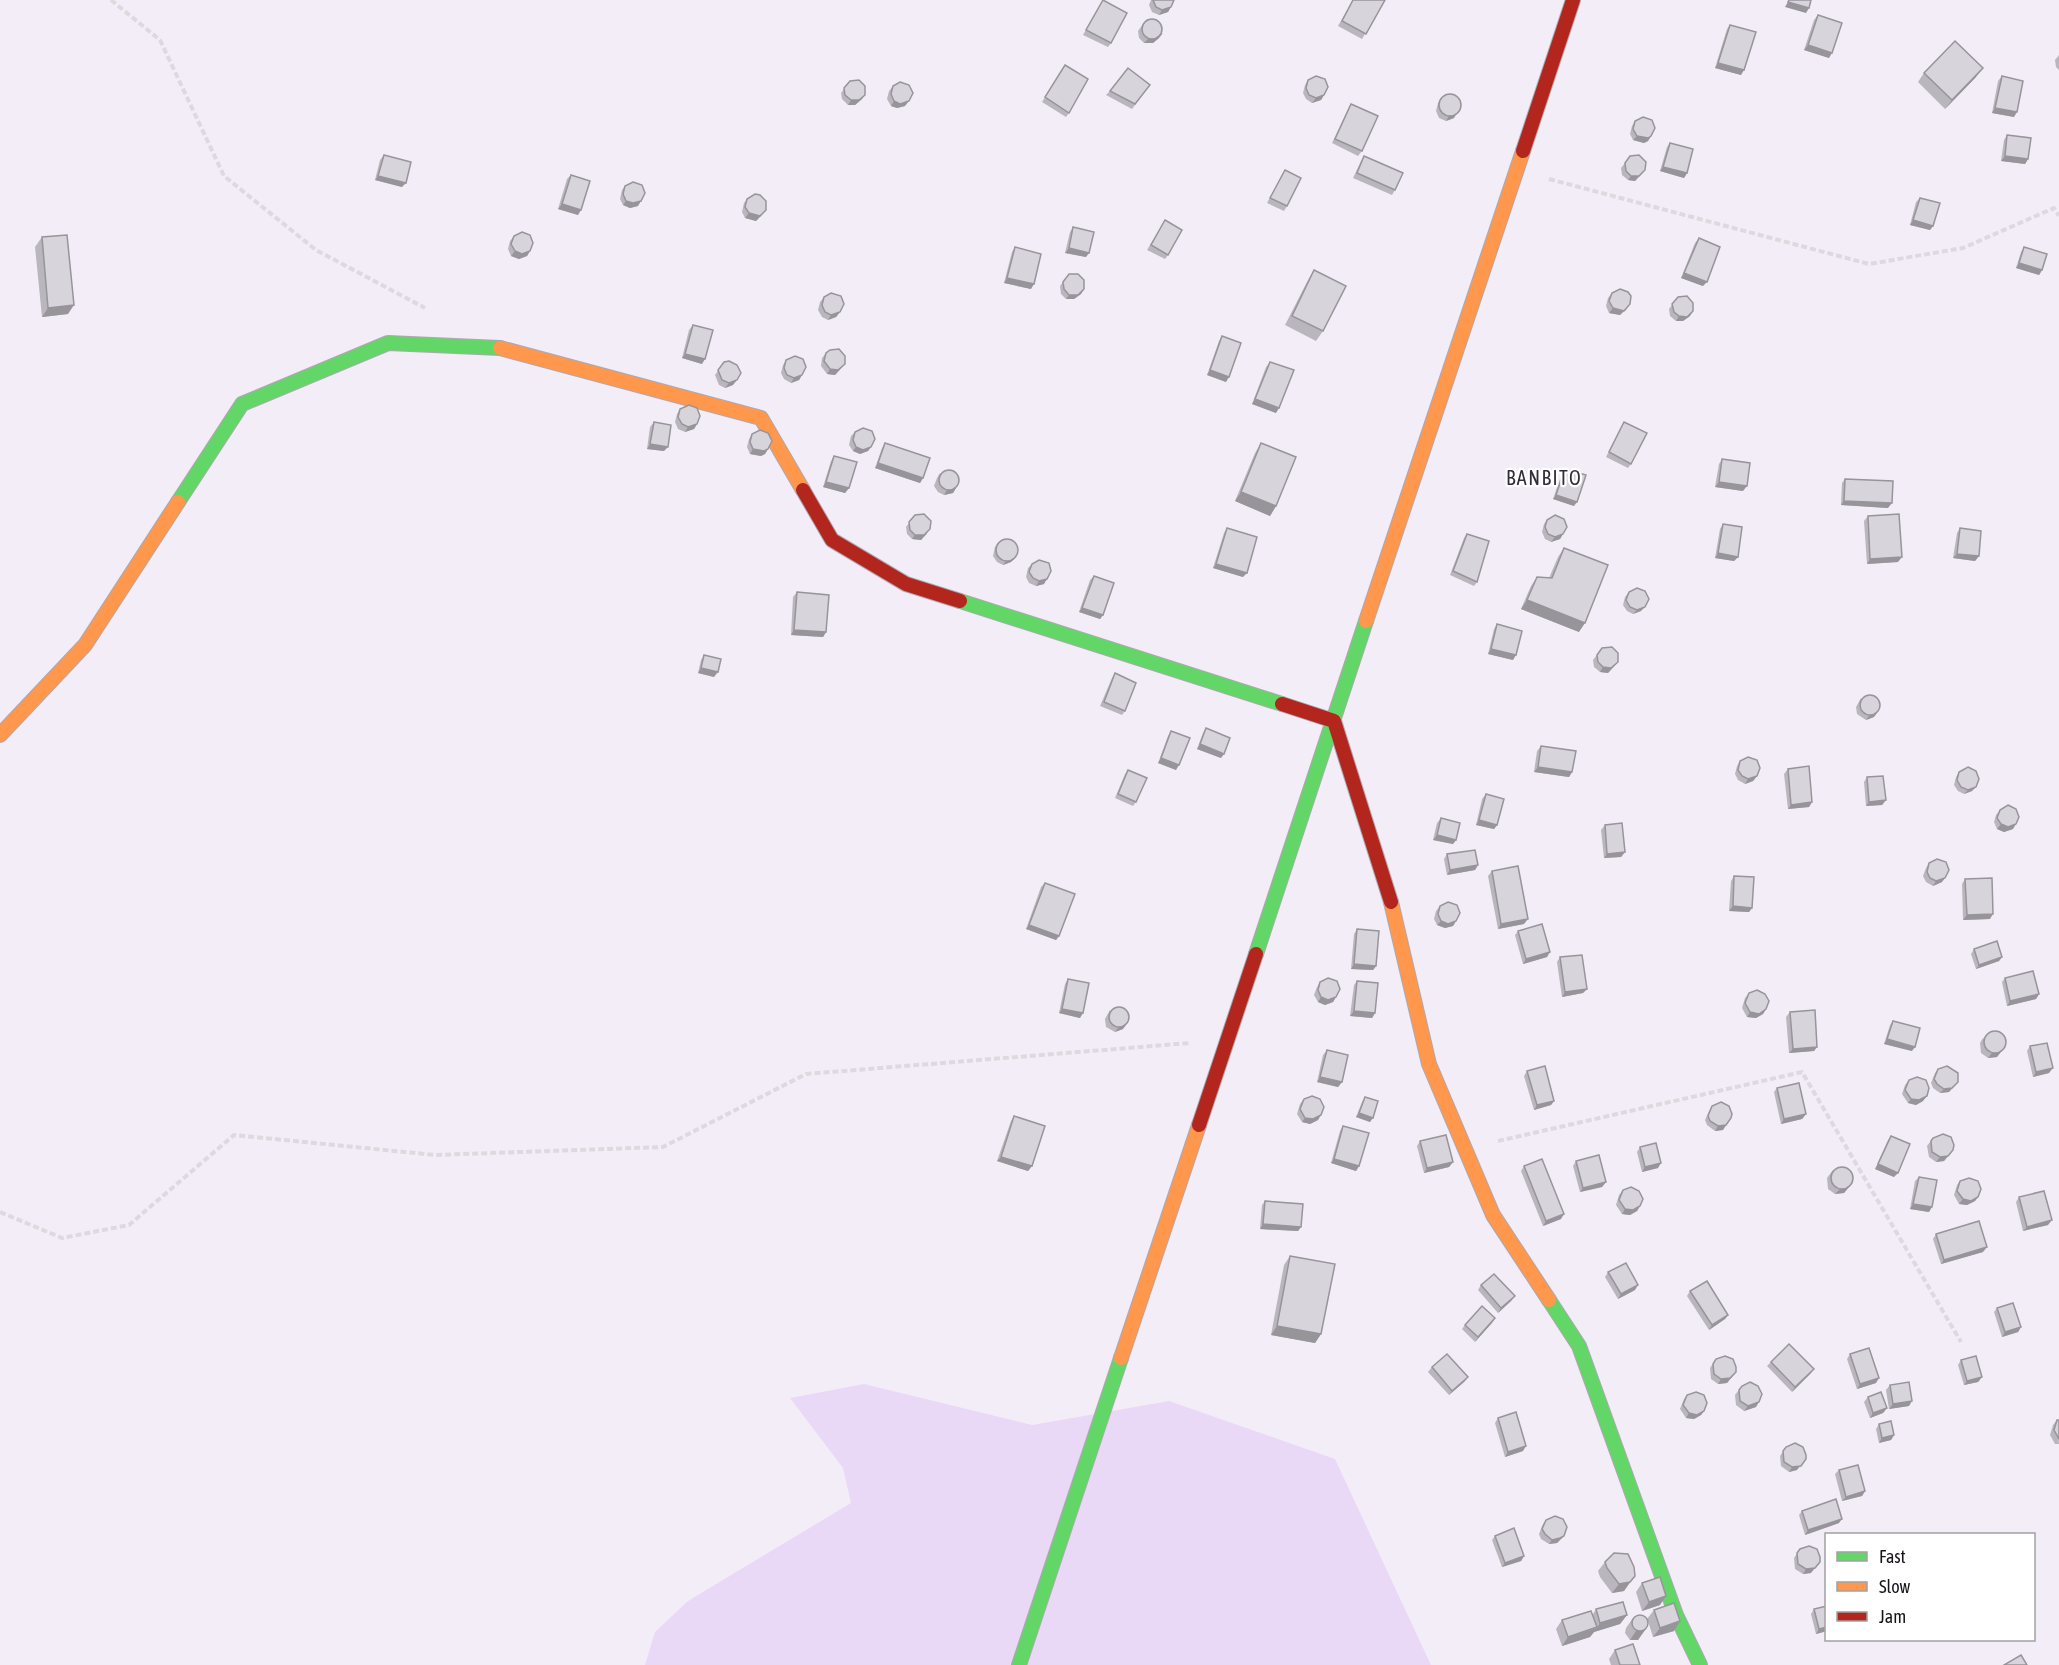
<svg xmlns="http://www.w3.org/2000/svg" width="2059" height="1665" font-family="'Asap Condensed',sans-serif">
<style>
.green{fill:#e9d9f7}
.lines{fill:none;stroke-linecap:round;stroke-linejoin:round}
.fast-casing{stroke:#ada9b1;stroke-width:16}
.slow-casing{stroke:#ada9b1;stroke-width:16}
.jam-casing{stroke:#ada9b1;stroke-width:16}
.path{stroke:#dcdade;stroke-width:4;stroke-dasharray:6 3;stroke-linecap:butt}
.fast{stroke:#63d668;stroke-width:14}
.slow{stroke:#ff974d;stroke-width:14}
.jam{stroke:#b3261e;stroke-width:14}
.wall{fill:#bab6bd}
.shaded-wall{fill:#97949a}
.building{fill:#d8d4dc;stroke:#97949a;stroke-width:1.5}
.labels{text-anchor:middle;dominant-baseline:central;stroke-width:4.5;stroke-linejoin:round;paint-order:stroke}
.quarter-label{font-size:20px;letter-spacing:1.5px;fill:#332c3a;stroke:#fff}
</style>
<rect width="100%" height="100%" fill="#f3edf8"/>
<polygon class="green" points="864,1384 1032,1425 1169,1401 1335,1459 1431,1665 645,1665 655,1632 688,1601 851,1503 843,1468 790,1398"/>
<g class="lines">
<defs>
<g id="fast">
<polyline points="178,502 242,404 388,343 500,348"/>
<polyline points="960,601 1282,704"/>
<polyline points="1256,954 1366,621"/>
<polyline points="1549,1300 1579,1346 1676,1615 1700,1665"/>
<polyline points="1019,1665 1121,1358"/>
</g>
<g id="slow">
<polyline points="500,348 761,418 803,490"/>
<polyline points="1366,621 1523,151"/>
<polyline points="0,735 85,645 178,502"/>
<polyline points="1391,902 1429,1064 1493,1215 1549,1300"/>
<polyline points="1121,1358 1199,1125"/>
</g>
<g id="jam">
<polyline points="1523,151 1573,0"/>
<polyline points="803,490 832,540 906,584 960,601"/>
<polyline points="1282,704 1334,721 1391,902"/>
<polyline points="1199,1125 1256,954"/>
</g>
</defs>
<use href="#fast" class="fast-casing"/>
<use href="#slow" class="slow-casing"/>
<use href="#jam" class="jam-casing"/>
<g class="path">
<polyline points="111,0 160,40 224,176 316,250 425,308"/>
<polyline points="1549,179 1869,264 1963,248 2054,208 2059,216"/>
<polyline points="1498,1141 1802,1072 1961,1342"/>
<polyline points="0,1212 62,1238 129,1225 234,1135 435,1155 663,1147 806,1074 1190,1043"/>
</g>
<use href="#fast" class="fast"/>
<use href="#slow" class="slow"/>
<use href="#jam" class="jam"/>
</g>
<g class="wall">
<polygon points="1103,0 1111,43 1108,47 1083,35"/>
<polygon points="1151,0 1174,0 1168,12 1159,15 1152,12 1149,5"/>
<polygon points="1353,0 1385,0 1362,39 1338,26"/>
<polygon points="1818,15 1829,58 1804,50 1814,20"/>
<polygon points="1147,19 1159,38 1153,43 1144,43 1139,38 1138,31"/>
<polygon points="1730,25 1741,75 1715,68 1727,29"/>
<polygon points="2059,55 2059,70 2056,67 2055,60"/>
<polygon points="1065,65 1069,113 1066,117 1042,102"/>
<polygon points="1924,73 1976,77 1945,109 1918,82"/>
<polygon points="2002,76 2014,117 1992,113 1998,81"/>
<polygon points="1308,80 1324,95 1321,100 1312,103 1306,99 1303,93 1305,85"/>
<polygon points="850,81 862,99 855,105 848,105 842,99 841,93"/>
<polygon points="1150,85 1132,109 1106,95 1110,91"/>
<polygon points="893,86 905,106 897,108 891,106 887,99 889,91"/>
<polygon points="1441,98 1454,118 1446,121 1439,118 1436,111 1438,103"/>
<polygon points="1351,104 1362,151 1358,156 1332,143 1348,109"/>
<polygon points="1635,121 1651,136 1648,141 1644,143 1633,140 1630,134 1632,126"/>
<polygon points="2007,135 2028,159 2025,164 2001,161 2004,140"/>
<polygon points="1670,143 1687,173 1684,178 1660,171 1667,147"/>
<polygon points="384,155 402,187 375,180 380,160"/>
<polygon points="1364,156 1395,190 1392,195 1353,178 1361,161"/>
<polygon points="1625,163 1645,170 1635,181 1628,180 1622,175 1621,168"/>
<polygon points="1285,170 1287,206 1284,211 1267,203"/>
<polygon points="571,175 578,215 558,209 567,179"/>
<polygon points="625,186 638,206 630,208 623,205 620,199 622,190"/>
<polygon points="1920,198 1933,226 1930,230 1910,225 1916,202"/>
<polygon points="747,199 763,214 756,221 745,218 742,212 744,203"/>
<polygon points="1165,220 1168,255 1165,259 1147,250"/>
<polygon points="1073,227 1086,257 1065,253 1070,232"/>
<polygon points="514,236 530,251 527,256 519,259 511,256 508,249 510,241"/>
<polygon points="42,237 68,314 42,317 35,247"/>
<polygon points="1699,238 1703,286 1681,278 1695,243"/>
<polygon points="1015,247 1031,289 1004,283 1012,252"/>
<polygon points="2024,247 2042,270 2039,275 2016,268 2021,252"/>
<polygon points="1314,270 1323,331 1316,341 1285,325 1308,280"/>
<polygon points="1069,274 1084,289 1081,294 1074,299 1066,299 1061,294 1060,286"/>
<polygon points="1612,293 1627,309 1620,315 1609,313 1606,306 1608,298"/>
<polygon points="824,297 840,312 836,317 828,320 822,317 818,310 820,302"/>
<polygon points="1678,297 1690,316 1683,321 1676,321 1670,316 1669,309"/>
<polygon points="693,325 702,364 682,358 689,330"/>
<polygon points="1222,336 1226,382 1207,375 1219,341"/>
<polygon points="826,353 845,364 835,375 827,374 821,366 822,358"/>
<polygon points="786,360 802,375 799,380 791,383 784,379 781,373 783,365"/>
<polygon points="724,362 733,385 725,388 719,385 715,375"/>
<polygon points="1270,362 1276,413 1252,404 1266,367"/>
<polygon points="680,409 697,424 694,429 685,432 678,429 675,422 677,414"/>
<polygon points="654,422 664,451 647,449 650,427"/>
<polygon points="1624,422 1631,464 1628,468 1606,457"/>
<polygon points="855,432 871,447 868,451 860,454 853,451 849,445 851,436"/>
<polygon points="752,434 768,449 765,454 761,456 750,454 747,447 749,439"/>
<polygon points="885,443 923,478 920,483 875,468 882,448"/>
<polygon points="1261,443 1276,506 1270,516 1235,501 1255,453"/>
<polygon points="834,456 849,488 845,493 823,487 831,461"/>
<polygon points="1722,459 1743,491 1715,487 1719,464"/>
<polygon points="1565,469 1574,506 1553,499 1562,473"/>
<polygon points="940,473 956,488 953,493 944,495 938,492 934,486 937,478"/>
<polygon points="1845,479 1888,508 1841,505 1842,483"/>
<polygon points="915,515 927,534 921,540 912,539 907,534 906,527"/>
<polygon points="1868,516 1898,562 1867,564 1864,521"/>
<polygon points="1547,520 1563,534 1560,539 1551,542 1545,539 1542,532 1544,524"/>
<polygon points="1723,524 1738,557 1734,561 1715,558 1720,529"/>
<polygon points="1227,528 1243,577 1213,568 1224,533"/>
<polygon points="1960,528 1979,556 1975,561 1953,558 1957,533"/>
<polygon points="1467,534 1477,582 1474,586 1450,575 1464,538"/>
<polygon points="998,543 1015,558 1011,562 1003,565 997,562 993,556 995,547"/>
<polygon points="1564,548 1579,632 1521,609 1531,586 1537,577 1549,578 1558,557"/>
<polygon points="1032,564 1044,584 1036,586 1029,583 1026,577 1028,568"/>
<polygon points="1094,576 1103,615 1100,619 1079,612 1090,580"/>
<polygon points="797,592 826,632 823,637 791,635 793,597"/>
<polygon points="1629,592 1641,611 1633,614 1627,611 1623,605 1625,597"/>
<polygon points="1497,624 1513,660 1488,654 1494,629"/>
<polygon points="1602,648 1618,662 1608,673 1600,672 1594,667 1593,660"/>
<polygon points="704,655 714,677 698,673 701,660"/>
<polygon points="1115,673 1125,711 1122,715 1100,706 1112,678"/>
<polygon points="1861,698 1874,717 1866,720 1857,714 1856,707"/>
<polygon points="1206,728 1221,758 1197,749 1203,733"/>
<polygon points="1171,731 1176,770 1158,763 1168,736"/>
<polygon points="1541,746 1572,772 1569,777 1534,772 1537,751"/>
<polygon points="1740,761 1757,776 1753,781 1745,784 1738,780 1735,774 1737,766"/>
<polygon points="1788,769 1812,802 1809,807 1788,809 1784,774"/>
<polygon points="1128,770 1136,802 1133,806 1115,798 1125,774"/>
<polygon points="1959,772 1972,791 1964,794 1958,791 1954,785 1956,777"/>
<polygon points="1867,777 1886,800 1882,805 1866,806 1864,782"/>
<polygon points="1486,794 1497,825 1494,829 1476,825 1482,799"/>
<polygon points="2000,810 2013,829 2004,832 1997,829 1994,822 1996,815"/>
<polygon points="1441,818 1456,840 1453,844 1433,840 1437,823"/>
<polygon points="1605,825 1625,852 1621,857 1604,858 1601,830"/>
<polygon points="1447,854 1478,865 1475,870 1447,875 1444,859"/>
<polygon points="1929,863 1942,882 1933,886 1926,882 1923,876 1926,868"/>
<polygon points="1492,871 1524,924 1498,929 1488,876"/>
<polygon points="1734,876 1752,908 1749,912 1729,911 1731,881"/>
<polygon points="1965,879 1990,919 1963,920 1962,884"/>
<polygon points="1045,883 1059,936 1056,940 1026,929 1041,887"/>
<polygon points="1440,906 1456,921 1453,926 1445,928 1437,925 1434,919 1436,911"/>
<polygon points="1357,929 1376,966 1373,970 1351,969 1354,934"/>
<polygon points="1518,931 1547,957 1523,964 1515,935"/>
<polygon points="1974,949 2002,957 1999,961 1976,969 1971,954"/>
<polygon points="1560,957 1587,989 1583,993 1562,997 1557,962"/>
<polygon points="2005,978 2039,994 2036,999 2007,1006 2002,982"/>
<polygon points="1068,979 1080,1018 1059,1013 1065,984"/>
<polygon points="1357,981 1375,1013 1372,1018 1350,1016 1354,985"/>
<polygon points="1320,982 1336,997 1333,1002 1325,1005 1318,1002 1314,995 1317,987"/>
<polygon points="1749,993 1766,1009 1763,1014 1756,1018 1747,1017 1742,1008 1745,998"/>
<polygon points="1110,1010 1123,1029 1115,1032 1106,1027 1105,1019"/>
<polygon points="1790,1012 1817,1047 1814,1051 1789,1053 1786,1017"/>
<polygon points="1893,1021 1912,1051 1884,1044 1890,1025"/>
<polygon points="1983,1038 2006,1045 1997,1057 1988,1058 1981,1053 1980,1043"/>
<polygon points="2030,1046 2049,1073 2033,1077 2027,1051"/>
<polygon points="1327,1050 1342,1082 1338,1087 1317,1082 1323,1055"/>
<polygon points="1938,1069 1954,1086 1949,1092 1940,1093 1933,1088 1931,1083 1935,1073"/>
<polygon points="1527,1071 1554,1101 1551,1105 1534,1110 1524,1076"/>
<polygon points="1909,1080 1923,1101 1916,1105 1908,1103 1902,1094 1905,1085"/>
<polygon points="1777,1088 1806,1114 1802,1119 1781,1124 1774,1092"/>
<polygon points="1365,1097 1370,1122 1356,1117 1362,1102"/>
<polygon points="1304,1099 1318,1120 1310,1124 1302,1122 1297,1114 1300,1104"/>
<polygon points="1712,1106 1723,1130 1715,1131 1707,1125 1705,1120 1709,1111"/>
<polygon points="1014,1116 1032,1166 1028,1171 997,1161 1011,1121"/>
<polygon points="1343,1126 1359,1166 1356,1171 1331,1163 1340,1131"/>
<polygon points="1891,1136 1894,1177 1875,1169 1888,1140"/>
<polygon points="1933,1138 1950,1154 1944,1161 1936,1162 1929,1157 1927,1146"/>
<polygon points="1420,1141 1453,1162 1449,1167 1424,1173 1417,1146"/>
<polygon points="1640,1147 1658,1168 1642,1172 1637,1152"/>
<polygon points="1576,1161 1606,1182 1602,1187 1580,1192 1573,1166"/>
<polygon points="1524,1166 1561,1219 1543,1226 1521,1171"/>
<polygon points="1833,1170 1850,1186 1844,1193 1835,1194 1828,1189 1827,1178"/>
<polygon points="1919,1177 1929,1212 1910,1209 1915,1181"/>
<polygon points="1960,1181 1978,1197 1975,1201 1967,1205 1959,1204 1954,1195 1957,1185"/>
<polygon points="1623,1190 1640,1206 1637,1211 1630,1215 1622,1214 1616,1205 1619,1195"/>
<polygon points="2019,1197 2048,1225 2023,1231 2016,1202"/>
<polygon points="1265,1201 1301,1227 1298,1231 1260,1229 1262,1205"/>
<polygon points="1936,1234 1983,1252 1941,1264 1933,1239"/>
<polygon points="1290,1256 1321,1334 1315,1343 1271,1335 1284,1265"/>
<polygon points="1608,1272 1635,1290 1618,1299 1605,1277"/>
<polygon points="1481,1285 1515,1296 1511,1301 1498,1313 1478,1290"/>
<polygon points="1690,1291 1728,1315 1725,1319 1709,1330 1687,1296"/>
<polygon points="1997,1308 2021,1327 2018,1332 2002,1337 1994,1312"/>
<polygon points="1495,1318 1475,1342 1462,1329 1465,1325"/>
<polygon points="1850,1354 1876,1383 1857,1389 1847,1359"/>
<polygon points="1716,1359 1736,1372 1727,1383 1718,1384 1711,1379 1710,1368"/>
<polygon points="1961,1360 1982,1377 1978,1382 1964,1385 1958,1365"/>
<polygon points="1771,1362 1814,1369 1810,1374 1792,1392 1767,1366"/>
<polygon points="1432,1367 1468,1377 1464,1382 1449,1395 1428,1372"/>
<polygon points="1890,1385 1909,1406 1889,1409 1886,1390"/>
<polygon points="1742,1386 1756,1407 1744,1411 1736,1405 1735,1395"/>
<polygon points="1687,1395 1704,1411 1701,1415 1694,1419 1686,1418 1680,1409 1684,1399"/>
<polygon points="1868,1397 1887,1408 1883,1413 1870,1418 1864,1402"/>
<polygon points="1498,1418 1523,1451 1505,1457 1495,1423"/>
<polygon points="2057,1420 2059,1444 2055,1444 2050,1435 2053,1425"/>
<polygon points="1879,1424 1894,1435 1891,1440 1879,1443 1876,1429"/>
<polygon points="1786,1447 1797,1470 1789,1472 1781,1466 1780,1456"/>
<polygon points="1839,1470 1865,1491 1862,1496 1842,1501 1835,1474"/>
<polygon points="1802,1511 1839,1523 1805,1535 1799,1515"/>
<polygon points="1546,1520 1564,1536 1557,1543 1549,1544 1541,1539 1539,1534 1543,1524"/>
<polygon points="1495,1536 1524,1556 1521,1561 1502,1567 1492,1540"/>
<polygon points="1800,1549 1811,1573 1803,1574 1795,1569 1794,1558"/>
<polygon points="1605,1562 1635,1576 1624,1591 1612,1593 1600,1577 1598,1571"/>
<polygon points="1642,1583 1660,1605 1642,1611 1636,1592"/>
<polygon points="1596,1609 1627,1615 1620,1624 1594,1632 1590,1637 1562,1646 1556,1629 1562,1620 1593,1614"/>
<polygon points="1814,1609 1827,1631 1816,1634 1811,1614"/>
<polygon points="1654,1610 1674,1631 1653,1637 1648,1621 1638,1640 1630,1640 1625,1633 1626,1628 1633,1618 1647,1619"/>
<polygon points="1615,1650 1640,1665 1611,1665 1609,1659"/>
</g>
<g class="shaded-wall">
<polygon points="1788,2 1809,8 1806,13 1785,7"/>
<polygon points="1171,7 1168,12 1159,15 1162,10"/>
<polygon points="1163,33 1159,38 1153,43 1144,43 1148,39"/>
<polygon points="1808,45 1832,53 1829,58 1804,50"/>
<polygon points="1718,63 1744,70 1741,75 1715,68"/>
<polygon points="1983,68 1976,77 1945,109 1952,100"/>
<polygon points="865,95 862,99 855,105 848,105 851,100"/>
<polygon points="1324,95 1321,100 1312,103 1316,98"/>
<polygon points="894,101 909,101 905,106 897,108 891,106"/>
<polygon points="1995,108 2017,112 2014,117 1992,113"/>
<polygon points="1457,113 1454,118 1446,121 1449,116"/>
<polygon points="1637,136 1651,136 1648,141 1644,143 1633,140"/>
<polygon points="2005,156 2028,159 2025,164 2001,161"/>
<polygon points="1663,167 1687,173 1684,178 1660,171"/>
<polygon points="1645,170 1635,181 1628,180 1631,176"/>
<polygon points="378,176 406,183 402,187 375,180"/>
<polygon points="626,201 641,201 638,206 630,208 623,205"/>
<polygon points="562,204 581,210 578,215 558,209"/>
<polygon points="766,210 756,221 745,218 749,213"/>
<polygon points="1913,220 1933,226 1930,230 1910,225"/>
<polygon points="1069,248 1089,253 1086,257 1065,253"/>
<polygon points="515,251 530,251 527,256 519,259 511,256"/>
<polygon points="2019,263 2042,270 2039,275 2016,268"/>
<polygon points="1684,273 1707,282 1703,286 1681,278"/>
<polygon points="1007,278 1034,284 1031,289 1004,283"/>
<polygon points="1084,289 1081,294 1074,299 1066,299 1069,295"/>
<polygon points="1630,304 1620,315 1609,313 1613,308"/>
<polygon points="74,305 68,314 42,317 48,308"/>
<polygon points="1693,311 1690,316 1683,321 1676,321 1679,316"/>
<polygon points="840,312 836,317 828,320 831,315"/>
<polygon points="685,354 705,359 702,364 682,358"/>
<polygon points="845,364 835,375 827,374 830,369"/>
<polygon points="1210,370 1229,377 1226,382 1207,375"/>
<polygon points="802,375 799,380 791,383 794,378"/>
<polygon points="737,380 733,385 725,388 729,383"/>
<polygon points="1255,399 1279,408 1276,413 1252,404"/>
<polygon points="697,424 694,429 685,432 688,427"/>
<polygon points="650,444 668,447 664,451 647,449"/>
<polygon points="856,447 871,447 868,451 860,454 853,451"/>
<polygon points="753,449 768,449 765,454 761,456 750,454"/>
<polygon points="878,463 923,478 920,483 875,468"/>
<polygon points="826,482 849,488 845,493 823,487"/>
<polygon points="1719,482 1747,486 1743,491 1715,487"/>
<polygon points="956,488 953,493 944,495 947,490"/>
<polygon points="1241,492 1276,506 1270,516 1235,501"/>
<polygon points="1556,495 1577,502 1574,506 1553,499"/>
<polygon points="1844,501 1892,503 1888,508 1841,505"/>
<polygon points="930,529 921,540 912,539 915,535"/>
<polygon points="1563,534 1560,539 1551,542 1555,537"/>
<polygon points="1718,553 1738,557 1734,561 1715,558"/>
<polygon points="1957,554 1979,556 1975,561 1953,558"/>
<polygon points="1902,557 1898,562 1867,564 1870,559"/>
<polygon points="1015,558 1011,562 1003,565 1006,561"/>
<polygon points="1216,564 1247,573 1243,577 1213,568"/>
<polygon points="1047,579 1044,584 1036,586 1039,581"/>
<polygon points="1527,600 1585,623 1579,632 1521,609"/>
<polygon points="1645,607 1641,611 1633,614 1637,610"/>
<polygon points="1082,608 1103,615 1100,619 1079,612"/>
<polygon points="794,630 826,632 823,637 791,635"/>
<polygon points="1491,649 1516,655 1513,660 1488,654"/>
<polygon points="1618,662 1608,673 1600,672 1603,667"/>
<polygon points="701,668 718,672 714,677 698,673"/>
<polygon points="1877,713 1874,717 1866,720 1869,716"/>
<polygon points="1200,744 1224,754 1221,758 1197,749"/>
<polygon points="1161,758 1179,765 1176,770 1158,763"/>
<polygon points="1538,767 1572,772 1569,777 1534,772"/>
<polygon points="1757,776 1753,781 1745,784 1748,779"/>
<polygon points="1976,787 1972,791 1964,794 1968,790"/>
<polygon points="1886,800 1882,805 1866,806 1869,802"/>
<polygon points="1812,802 1809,807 1788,809 1791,805"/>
<polygon points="1479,820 1497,825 1494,829 1476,825"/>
<polygon points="2001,824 2016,824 2013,829 2004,832 1997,829"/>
<polygon points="1437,835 1456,840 1453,844 1433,840"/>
<polygon points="1625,852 1621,857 1604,858 1607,854"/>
<polygon points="1478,865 1475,870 1447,875 1450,870"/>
<polygon points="1945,878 1942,882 1933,886 1936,881"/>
<polygon points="1733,906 1752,908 1749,912 1729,911"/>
<polygon points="1993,914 1990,919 1963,920 1967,915"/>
<polygon points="1528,919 1524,924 1498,929 1501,924"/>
<polygon points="1441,921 1456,921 1453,926 1445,928 1437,925"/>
<polygon points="1029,925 1059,936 1056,940 1026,929"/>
<polygon points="1550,952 1547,957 1523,964 1526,959"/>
<polygon points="2002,957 1999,961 1976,969 1979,965"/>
<polygon points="1354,964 1376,966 1373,970 1351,969"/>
<polygon points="1587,989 1583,993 1562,997 1565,992"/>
<polygon points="2039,994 2036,999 2007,1006 2010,1001"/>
<polygon points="1321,997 1336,997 1333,1002 1325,1005 1318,1002"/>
<polygon points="1062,1009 1083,1013 1080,1018 1059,1013"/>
<polygon points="1766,1009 1763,1014 1756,1018 1747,1017 1750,1012"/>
<polygon points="1354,1011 1375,1013 1372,1018 1350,1016"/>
<polygon points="1126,1025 1123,1029 1115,1032 1118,1028"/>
<polygon points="1887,1039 1915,1047 1912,1051 1884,1044"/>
<polygon points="2006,1045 1997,1057 1988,1058 1992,1053"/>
<polygon points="1817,1047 1814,1051 1789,1053 1793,1049"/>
<polygon points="2053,1068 2049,1073 2033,1077 2036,1072"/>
<polygon points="1320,1077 1342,1082 1338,1087 1317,1082"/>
<polygon points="1958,1082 1949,1092 1940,1093 1944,1089"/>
<polygon points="1927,1096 1923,1101 1916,1105 1908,1103 1911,1099"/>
<polygon points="1554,1101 1551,1105 1534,1110 1537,1105"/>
<polygon points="1359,1113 1373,1118 1370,1122 1356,1117"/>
<polygon points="1806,1114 1802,1119 1781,1124 1784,1119"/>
<polygon points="1321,1115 1318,1120 1310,1124 1302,1122 1305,1118"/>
<polygon points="1731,1118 1723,1130 1715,1131 1718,1126"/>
<polygon points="1953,1150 1944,1161 1936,1162 1940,1157"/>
<polygon points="1001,1157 1032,1166 1028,1171 997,1161"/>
<polygon points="1334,1159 1359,1166 1356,1171 1331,1163"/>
<polygon points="1453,1162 1449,1167 1424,1173 1427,1168"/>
<polygon points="1661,1163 1658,1168 1642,1172 1645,1167"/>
<polygon points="1878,1164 1898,1173 1894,1177 1875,1169"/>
<polygon points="1606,1182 1602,1187 1580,1192 1583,1188"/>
<polygon points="1853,1182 1844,1193 1835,1194 1839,1190"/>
<polygon points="1978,1197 1975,1201 1967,1205 1959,1204 1963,1199"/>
<polygon points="1913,1204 1932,1207 1929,1212 1910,1209"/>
<polygon points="1640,1206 1637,1211 1630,1215 1622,1214 1625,1209"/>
<polygon points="1564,1214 1561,1219 1543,1226 1546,1221"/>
<polygon points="2052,1220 2048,1225 2023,1231 2027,1227"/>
<polygon points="1263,1224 1301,1227 1298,1231 1260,1229"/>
<polygon points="1987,1247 1983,1252 1941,1264 1944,1260"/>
<polygon points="1638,1285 1635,1290 1618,1299 1621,1294"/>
<polygon points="1515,1296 1511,1301 1498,1313 1501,1308"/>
<polygon points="1728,1315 1725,1319 1709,1330 1712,1325"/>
<polygon points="1495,1318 1492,1323 1475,1342 1478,1337"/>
<polygon points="1277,1326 1321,1334 1315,1343 1271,1335"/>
<polygon points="2021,1327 2018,1332 2002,1337 2005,1332"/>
<polygon points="1814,1369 1810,1374 1792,1392 1795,1387"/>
<polygon points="1736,1372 1727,1383 1718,1384 1721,1379"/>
<polygon points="1468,1377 1464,1382 1449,1395 1452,1391"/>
<polygon points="1982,1377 1978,1382 1964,1385 1967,1381"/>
<polygon points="1879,1378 1876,1383 1857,1389 1860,1384"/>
<polygon points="1912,1401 1909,1406 1889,1409 1893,1404"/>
<polygon points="1759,1402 1756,1407 1744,1411 1748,1406"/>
<polygon points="1887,1408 1883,1413 1870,1418 1873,1413"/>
<polygon points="1704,1411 1701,1415 1694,1419 1686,1418 1689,1413"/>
<polygon points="1894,1435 1891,1440 1879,1443 1882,1438"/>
<polygon points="1526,1446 1523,1451 1505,1457 1508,1452"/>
<polygon points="1806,1459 1797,1470 1789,1472 1792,1467"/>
<polygon points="1865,1491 1862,1496 1842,1501 1846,1497"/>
<polygon points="1842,1519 1839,1523 1805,1535 1808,1530"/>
<polygon points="1564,1536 1557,1543 1549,1544 1552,1540"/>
<polygon points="1524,1556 1521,1561 1502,1567 1505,1563"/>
<polygon points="1820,1562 1811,1573 1803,1574 1806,1569"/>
<polygon points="1630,1582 1624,1591 1612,1593 1619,1584"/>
<polygon points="1666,1596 1660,1605 1642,1611 1649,1602"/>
<polygon points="1627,1615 1620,1624 1594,1632 1590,1637 1562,1646 1568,1637 1597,1628 1600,1623"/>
<polygon points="1680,1621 1674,1631 1653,1637 1660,1628"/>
<polygon points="1648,1626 1638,1640 1630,1640 1636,1631"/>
<polygon points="1827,1627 1827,1631 1816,1634 1819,1629"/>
</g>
<g class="building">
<polygon points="1103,0 1127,13 1111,43 1086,30"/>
<polygon points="1153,0 1174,0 1171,7 1162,10 1156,7"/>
<polygon points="1353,0 1385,0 1366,34 1342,21"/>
<polygon points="1789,0 1811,0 1809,8 1788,2"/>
<polygon points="1818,15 1842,23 1832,53 1808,45"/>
<circle cx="1152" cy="29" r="10"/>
<polygon points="1730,25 1756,32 1744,70 1718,63"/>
<polygon points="1955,41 1983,68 1952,100 1924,73"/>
<polygon points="1065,65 1088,79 1069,113 1045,97"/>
<polygon points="1128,68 1150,85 1135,104 1110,91"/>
<polygon points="1316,76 1325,79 1328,87 1324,95 1316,98 1309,95 1306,88 1308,80"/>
<polygon points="2002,76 2023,81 2017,112 1995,108"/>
<polygon points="859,80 865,86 865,95 859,100 851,100 845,95 844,88 850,81"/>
<polygon points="900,82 909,85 913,93 909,101 900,104 894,101 891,94 893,86"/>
<circle cx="1450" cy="105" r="11"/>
<polygon points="1351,104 1378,116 1362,151 1335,139"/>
<polygon points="1643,117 1652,120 1655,128 1651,136 1648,138 1637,136 1633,129 1635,121"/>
<polygon points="2007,135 2031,138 2028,159 2005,156"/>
<polygon points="1670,143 1693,149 1687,173 1663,167"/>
<polygon points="384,155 411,162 406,183 378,176"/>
<polygon points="1639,155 1646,162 1645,170 1639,176 1631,176 1626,171 1625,163 1630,156"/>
<polygon points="1364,156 1403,173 1395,190 1357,173"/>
<polygon points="1285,170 1301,178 1287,206 1270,198"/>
<polygon points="571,175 590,181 581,210 562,204"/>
<polygon points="633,182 642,185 645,193 641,201 633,203 626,201 623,194 625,186"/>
<polygon points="755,194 760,195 766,201 766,210 760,216 749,213 745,207 747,199"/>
<polygon points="1920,198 1940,203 1933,226 1913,220"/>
<polygon points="1165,220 1182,230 1168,255 1151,245"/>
<polygon points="1073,227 1094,232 1089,253 1069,248"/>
<polygon points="522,232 530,235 533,243 530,251 522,254 515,251 511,244 514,236"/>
<polygon points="67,235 74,305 48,308 42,237"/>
<polygon points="1699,238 1720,247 1707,282 1684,273"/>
<polygon points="1015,247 1041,254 1034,284 1007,278"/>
<polygon points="2024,247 2047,254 2042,270 2019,263"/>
<polygon points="1314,270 1346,286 1323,331 1292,316"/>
<polygon points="1069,274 1078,274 1084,280 1084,289 1078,295 1069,295 1064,289 1063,282"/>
<polygon points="1620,289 1628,292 1631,296 1630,304 1624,311 1613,308 1609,301 1612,293"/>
<polygon points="831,293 841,296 844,304 840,312 831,315 825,312 822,305 824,297"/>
<polygon points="1687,296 1693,303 1693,311 1687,317 1679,316 1674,312 1672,304 1678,297"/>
<polygon points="693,325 713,330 705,359 685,354"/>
<polygon points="1222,336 1241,343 1229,377 1210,370"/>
<polygon points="839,349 845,356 845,364 838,370 830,369 824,361 826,353 830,350"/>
<polygon points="795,356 803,359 806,367 802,375 794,378 787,375 784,368 786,360"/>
<polygon points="729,361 737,365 741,373 737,380 729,383 722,380 718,370 724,362"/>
<polygon points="1270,362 1294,370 1279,408 1255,399"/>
<polygon points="689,405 697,408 700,416 697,424 688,427 682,424 678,417 680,409"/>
<polygon points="654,422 671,425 668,447 650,444"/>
<polygon points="1624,422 1647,433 1631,464 1609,452"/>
<polygon points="863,428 872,431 875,439 871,447 863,450 856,447 853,440 855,432"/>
<polygon points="760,430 768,433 772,441 768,449 764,451 753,449 750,442 752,434"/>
<polygon points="885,443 930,458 923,478 878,463"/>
<polygon points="1261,443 1296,457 1276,506 1241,492"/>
<polygon points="834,456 857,462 849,488 826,482"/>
<polygon points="1722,459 1750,463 1747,486 1719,482"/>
<polygon points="1565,469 1586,475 1577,502 1556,495"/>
<circle cx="949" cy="480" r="10"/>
<polygon points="1845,479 1893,481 1892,503 1844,501"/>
<polygon points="924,514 931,521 930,529 924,535 915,535 910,530 909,522 915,515"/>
<polygon points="1899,514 1902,557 1870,559 1868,516"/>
<polygon points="1555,515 1564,519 1567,527 1563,534 1555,537 1548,534 1545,527 1547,520"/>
<polygon points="1723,524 1742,527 1738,557 1718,553"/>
<polygon points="1227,528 1257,537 1247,573 1216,564"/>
<polygon points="1960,528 1981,531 1979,556 1957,554"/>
<polygon points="1467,534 1489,541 1477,582 1453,571"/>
<circle cx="1007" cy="550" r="11"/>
<polygon points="1564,548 1608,565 1585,623 1527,600 1537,577 1552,578"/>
<polygon points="1039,560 1049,563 1051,571 1047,579 1039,581 1033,578 1029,572 1032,564"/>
<polygon points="1094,576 1114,583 1103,615 1082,608"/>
<polygon points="1637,588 1645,591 1649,599 1645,607 1637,610 1630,607 1626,600 1629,592"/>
<polygon points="797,592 829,595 826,632 794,630"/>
<polygon points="1497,624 1522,631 1516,655 1491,649"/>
<polygon points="1612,647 1618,653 1618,662 1611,668 1603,667 1598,662 1597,655 1602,648"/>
<polygon points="704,655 721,659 718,672 701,668"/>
<polygon points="1115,673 1136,683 1125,711 1104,702"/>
<circle cx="1870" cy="705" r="10"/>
<polygon points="1206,728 1230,738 1224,754 1200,744"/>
<polygon points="1171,731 1190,738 1179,765 1161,758"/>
<polygon points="1541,746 1576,751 1572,772 1538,767"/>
<polygon points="1748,757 1757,760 1760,768 1757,776 1748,779 1742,776 1738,770 1740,761"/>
<polygon points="1809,766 1812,802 1791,805 1788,769"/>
<polygon points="1968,767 1976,771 1979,779 1976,787 1968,790 1961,787 1957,780 1959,772"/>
<polygon points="1128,770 1147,778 1136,802 1118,794"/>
<polygon points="1883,776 1886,800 1869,802 1867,777"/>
<polygon points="1486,794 1504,799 1497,825 1479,820"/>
<polygon points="2008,805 2016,809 2019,817 2016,824 2008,827 2001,824 1997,818 2000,810"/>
<polygon points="1441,818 1460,823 1456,840 1437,835"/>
<polygon points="1622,823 1625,852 1607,854 1605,825"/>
<polygon points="1475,850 1478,865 1450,870 1447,854"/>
<polygon points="1937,859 1946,862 1949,870 1945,878 1936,881 1930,878 1927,872 1929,863"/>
<polygon points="1518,866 1528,919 1501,924 1492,871"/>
<polygon points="1734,876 1754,877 1752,908 1733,906"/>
<polygon points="1992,878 1993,914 1967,915 1965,879"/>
<polygon points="1045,883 1075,894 1059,936 1029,925"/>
<polygon points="1448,902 1457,905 1460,913 1456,921 1448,924 1441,921 1438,914 1440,906"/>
<polygon points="1542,924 1550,952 1526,959 1518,931"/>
<polygon points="1357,929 1379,931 1376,966 1354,964"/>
<polygon points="1997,941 2002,957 1979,965 1974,949"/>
<polygon points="1582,955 1587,989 1565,992 1560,957"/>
<polygon points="2033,971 2039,994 2010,1001 2005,978"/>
<polygon points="1328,978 1337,981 1340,989 1336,997 1328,1000 1321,997 1318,990 1320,982"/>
<polygon points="1068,979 1089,983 1083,1013 1062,1009"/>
<polygon points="1357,981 1378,983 1375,1013 1354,1011"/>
<polygon points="1757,990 1765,994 1769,1001 1766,1009 1759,1014 1750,1012 1745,1003 1749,993"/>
<circle cx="1119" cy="1017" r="10"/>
<polygon points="1815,1010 1817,1047 1793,1049 1790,1012"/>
<polygon points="1893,1021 1920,1028 1915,1047 1887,1039"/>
<circle cx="1995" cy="1042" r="11"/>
<polygon points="2047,1043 2053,1068 2036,1072 2030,1046"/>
<polygon points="1327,1050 1348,1055 1342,1082 1320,1077"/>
<polygon points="1545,1066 1554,1101 1537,1105 1527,1071"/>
<polygon points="1947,1066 1958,1073 1958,1082 1952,1088 1944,1089 1937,1084 1934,1079 1938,1069"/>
<polygon points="1917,1077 1926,1080 1929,1088 1927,1096 1919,1100 1911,1099 1905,1090 1909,1080"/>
<polygon points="1799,1083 1806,1114 1784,1119 1777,1088"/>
<polygon points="1312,1096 1320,1099 1324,1107 1321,1115 1313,1119 1305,1118 1300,1109 1304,1099"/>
<polygon points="1365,1097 1378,1101 1373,1118 1359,1113"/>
<polygon points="1721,1102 1729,1106 1732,1114 1731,1118 1726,1125 1718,1126 1710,1121 1708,1116 1712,1106"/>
<polygon points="1014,1116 1045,1126 1032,1166 1001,1157"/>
<polygon points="1343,1126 1369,1133 1359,1166 1334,1159"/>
<polygon points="1943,1134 1951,1137 1954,1145 1953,1150 1948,1156 1940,1157 1932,1152 1931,1141 1933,1138"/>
<polygon points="1446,1135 1453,1162 1427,1168 1420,1141"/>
<polygon points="1891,1136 1910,1144 1898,1173 1878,1164"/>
<polygon points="1656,1143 1661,1163 1645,1167 1640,1147"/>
<polygon points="1599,1155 1606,1182 1583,1188 1576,1161"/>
<polygon points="1542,1159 1564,1214 1546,1221 1524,1166"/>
<circle cx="1842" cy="1178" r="11"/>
<polygon points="1919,1177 1937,1180 1932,1207 1913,1204"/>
<polygon points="1969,1178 1978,1181 1981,1189 1978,1197 1971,1201 1963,1199 1957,1191 1960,1181"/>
<polygon points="1631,1187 1639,1191 1643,1199 1640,1206 1633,1210 1625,1209 1619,1200 1623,1190"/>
<polygon points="2044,1191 2052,1220 2027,1227 2019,1197"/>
<polygon points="1265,1201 1303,1204 1301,1227 1263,1224"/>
<polygon points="1979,1221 1987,1247 1944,1260 1936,1234"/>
<polygon points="1290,1256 1335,1264 1321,1334 1277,1326"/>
<polygon points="1626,1263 1638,1285 1621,1294 1608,1272"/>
<polygon points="1494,1274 1515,1296 1501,1308 1481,1285"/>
<polygon points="1707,1281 1728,1315 1712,1325 1690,1291"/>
<polygon points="2013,1303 2021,1327 2005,1332 1997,1308"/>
<polygon points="1482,1306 1495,1318 1478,1337 1465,1325"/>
<polygon points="1789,1344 1814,1369 1795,1387 1771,1362"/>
<polygon points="1869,1348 1879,1378 1860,1384 1850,1354"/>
<polygon points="1447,1354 1468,1377 1452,1391 1432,1367"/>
<polygon points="1725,1356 1733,1359 1736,1367 1736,1372 1730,1378 1721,1379 1714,1374 1713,1364 1716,1359"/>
<polygon points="1976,1356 1982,1377 1967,1381 1961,1360"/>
<polygon points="1750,1382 1758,1386 1762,1394 1759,1402 1748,1406 1740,1401 1739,1390 1742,1386"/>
<polygon points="1909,1382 1912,1401 1893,1404 1890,1385"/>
<polygon points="1696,1392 1704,1395 1707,1403 1704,1411 1697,1415 1689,1413 1683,1405 1687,1395"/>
<polygon points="1881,1392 1887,1408 1873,1413 1868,1397"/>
<polygon points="1516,1412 1526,1446 1508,1452 1498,1418"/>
<polygon points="2057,1420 2059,1420 2059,1439 2054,1430"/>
<polygon points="1891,1421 1894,1435 1882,1438 1879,1424"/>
<polygon points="1795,1443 1803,1447 1806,1455 1806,1459 1801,1466 1792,1467 1784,1462 1783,1451 1786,1447"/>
<polygon points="1858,1465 1865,1491 1846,1497 1839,1470"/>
<polygon points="1836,1499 1842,1519 1808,1530 1802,1511"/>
<polygon points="1555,1516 1563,1519 1567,1527 1564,1536 1560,1538 1552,1540 1545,1534 1542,1529 1546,1520"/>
<polygon points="1514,1528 1524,1556 1505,1563 1495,1536"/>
<polygon points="1809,1546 1817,1549 1820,1557 1820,1562 1815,1568 1806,1569 1798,1564 1797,1553 1800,1549"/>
<polygon points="1614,1553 1628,1554 1634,1567 1635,1576 1630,1582 1619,1584 1607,1568 1605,1562"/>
<polygon points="1660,1577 1666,1596 1649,1602 1642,1583"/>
<polygon points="1623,1602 1627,1615 1600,1623 1596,1609"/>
<polygon points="1674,1603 1680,1621 1660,1628 1654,1610"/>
<polygon points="1827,1606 1827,1627 1819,1629 1814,1609"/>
<polygon points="1591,1611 1597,1627 1568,1637 1562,1620"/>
<circle cx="1640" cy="1623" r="8"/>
<polygon points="1633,1644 1640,1665 1620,1665 1615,1650"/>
<polygon points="2021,1655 2027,1665 2004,1665"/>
</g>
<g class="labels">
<g class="quarter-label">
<text x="1544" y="477">BANBITO</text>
</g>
</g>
<rect x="1825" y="1533" width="210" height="108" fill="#ffffff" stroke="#a2a1a3" stroke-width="1.5"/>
<rect x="1837" y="1552" width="30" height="9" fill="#63d668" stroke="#a2a1a3" stroke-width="1.5"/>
<text x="1879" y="1563" font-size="18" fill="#161319">Fast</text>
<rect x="1837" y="1582" width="30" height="9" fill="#ff974d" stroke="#a2a1a3" stroke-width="1.5"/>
<text x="1879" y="1593" font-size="18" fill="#161319">Slow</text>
<rect x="1837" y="1612" width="30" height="9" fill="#b3261e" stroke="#a2a1a3" stroke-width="1.5"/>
<text x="1879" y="1623" font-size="18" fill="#161319">Jam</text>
</svg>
